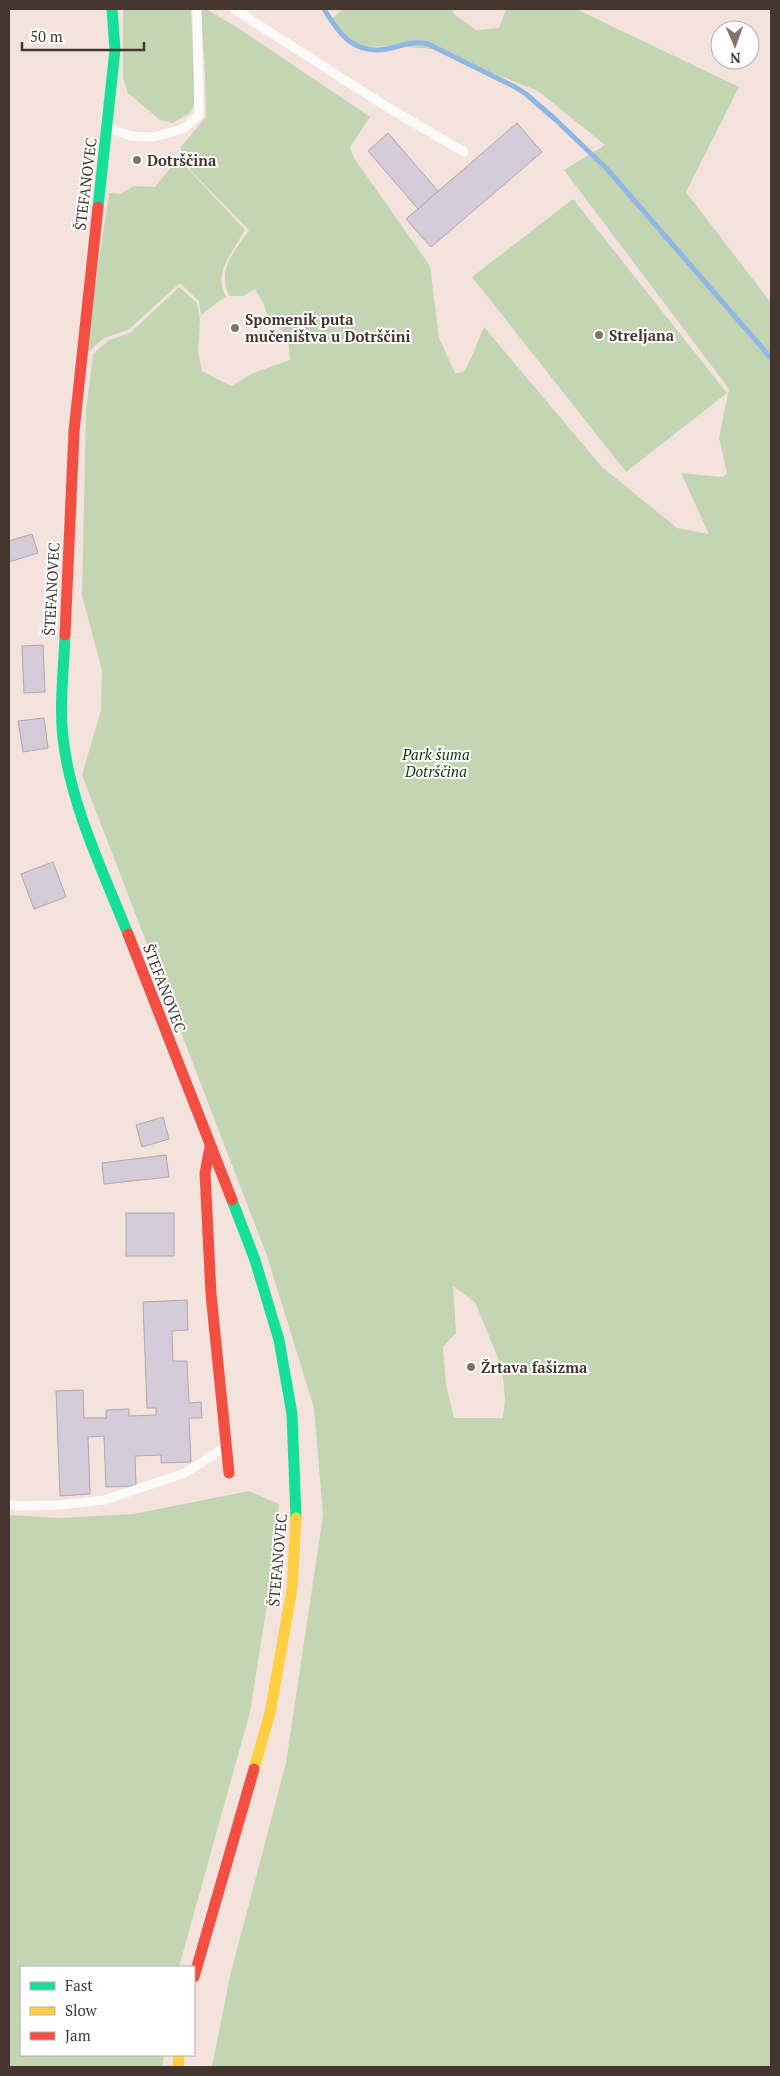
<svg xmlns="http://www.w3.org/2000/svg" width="780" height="2076" font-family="'PT Serif',serif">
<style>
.green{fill:#c4d5b4;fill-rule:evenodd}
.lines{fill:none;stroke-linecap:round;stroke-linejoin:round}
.stream{stroke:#8eb7e6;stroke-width:5}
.building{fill:#d6cbd9;stroke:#b0a8ab}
.lane{stroke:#fdfbfa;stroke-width:9}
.fast{stroke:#16e098;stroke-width:11}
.slow{stroke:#ffcf43;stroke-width:11}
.jam{stroke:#f24e42;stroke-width:11}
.poi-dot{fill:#82726c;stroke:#fff;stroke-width:2}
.labels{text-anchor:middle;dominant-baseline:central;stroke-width:4;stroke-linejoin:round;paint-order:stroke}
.poi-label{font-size:15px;font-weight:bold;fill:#45352f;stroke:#fff;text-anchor:start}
.street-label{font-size:15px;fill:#45352f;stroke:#fff}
.park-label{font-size:15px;font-style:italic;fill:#0b3702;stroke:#fff}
</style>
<rect width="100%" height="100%" fill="#f4e3dc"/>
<g class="green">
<polygon points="123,9 191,9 195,102 191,112 173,123 160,120 128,93 123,78"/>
<path d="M206,9l29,17 135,91 -20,30 4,11 76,108 9,72 16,35 8,-1c9,-11 14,-31 21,-45l118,140 75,61 32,6 -28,-61 41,4 5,-4 -8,-35 10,-49 -165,-219 41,-25 -67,-54 -53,-21 -42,-20 -45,-4 -35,1 -22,-10 -12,-16 14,-12h109l2,5 22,16 23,-2 7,-19h70l163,78 -53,105 85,111v1764h-559l18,-91 56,-213 37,-248 -9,-107 -47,-152 -185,-481 19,-65 1,-40 -20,-74 4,-185 7,-57 16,-14 21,-7 49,-46 18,16 3,18 -2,31 4,19 29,15 22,-13 37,-13 -2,-23 -21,-23 -4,-12 -8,-13 -12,7h-14c-12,-29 5,-43 20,-66l-59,-60 -10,-22 26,-31 -1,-44 -4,-62zM453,1286l22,16 27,66 3,30 -2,20h-49l-8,-33 -3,-38 13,-14z"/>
<path d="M178,158l67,72c-11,20 -33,43 -19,66l-25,19 -2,-14 -19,-18 -52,47 -24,8 -19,17 24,-162 11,1 14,-8 21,1z"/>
<polygon points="573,199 727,393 626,472 472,277"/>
<polygon points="249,1491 279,1504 270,1586 250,1712 179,1967 21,1967 21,2055 164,2055 162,2067 9,2067 9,1515 60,1518 133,1514"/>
</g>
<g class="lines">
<path class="stream" d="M324,9c15,25 30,46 63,40 15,-3 26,-9 41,-5l87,43 11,7 30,26 51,49 164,189"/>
</g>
<g class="building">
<polygon points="517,123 542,152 431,247 406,219"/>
<polygon points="388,133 438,191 418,209 368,151"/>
<polygon points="32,534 38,553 9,562 9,541"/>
<polygon points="43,645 45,692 24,693 22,646"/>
<polygon points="44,718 48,748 23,752 18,721"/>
<polygon points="53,862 66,897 34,909 21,874"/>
<polygon points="163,1117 169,1139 142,1147 136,1125"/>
<polygon points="166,1155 169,1177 104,1184 102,1163"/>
<rect x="126" y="1213" width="48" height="43"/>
<polygon points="187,1300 188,1330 172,1331 173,1361 187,1361 189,1403 201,1402 202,1418 189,1418 191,1462 161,1463 161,1455 135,1456 136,1486 106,1487 104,1436 88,1437 90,1494 60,1496 56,1391 83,1390 84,1418 106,1418 106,1410 129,1409 129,1416 156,1415 156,1408 147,1408 143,1302"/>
</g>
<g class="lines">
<g class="lane">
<polyline points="234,9 387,107 464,152"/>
<polyline points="108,128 131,136 153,137 183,129 199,115 197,9"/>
<polyline points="9,1505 20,1506 59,1505 105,1500 185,1473 224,1448"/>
</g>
<g class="fast">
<polyline points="98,207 115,50 112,9"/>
<path d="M65,635c-1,34 -6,69 -2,103 8,69 40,133 65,196"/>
<polyline points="232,1200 255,1260 279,1340 292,1414 296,1518"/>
</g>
<g class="slow">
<polyline points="254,1769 270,1713 292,1589 296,1518"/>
<polyline points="178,2067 179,2055"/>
</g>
<g class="jam">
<polyline points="65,635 74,431 98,207"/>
<polyline points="128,934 232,1200"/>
<polyline points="210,1147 205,1173 211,1294 229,1473"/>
<polyline points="194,1977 254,1769"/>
</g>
</g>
<g class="poi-dot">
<circle cx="137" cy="160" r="5"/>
<circle cx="235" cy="328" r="5"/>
<circle cx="599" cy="335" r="5"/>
<circle cx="471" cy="1367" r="5"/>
</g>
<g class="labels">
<g class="poi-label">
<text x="147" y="160">Dotrščina</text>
<text x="245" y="319">Spomenik puta<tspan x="245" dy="17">mučeništva u Dotrščini</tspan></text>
<text x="609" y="335">Streljana</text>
<text x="481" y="1367">Žrtava fašizma</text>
</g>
<g class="street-label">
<text transform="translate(85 184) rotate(-83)">ŠTEFANOVEC</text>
<text transform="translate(51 589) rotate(-87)">ŠTEFANOVEC</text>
<text transform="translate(165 988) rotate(69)">ŠTEFANOVEC</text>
<text transform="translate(277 1560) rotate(-85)">ŠTEFANOVEC</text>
</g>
<g class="park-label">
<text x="436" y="754">Park šuma<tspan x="436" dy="17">Dotrščina</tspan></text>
</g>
</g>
<rect width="780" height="2076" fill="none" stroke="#45352f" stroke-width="20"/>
<rect x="20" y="1966" width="175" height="90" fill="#ffffff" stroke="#b5aeac"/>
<rect x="30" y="1982" width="25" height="8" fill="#16e098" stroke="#b5aeac"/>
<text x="65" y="1991" font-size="15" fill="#45352f">Fast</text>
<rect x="30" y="2007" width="25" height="8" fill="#ffcf43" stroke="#b5aeac"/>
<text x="65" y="2016" font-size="15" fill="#45352f">Slow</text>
<rect x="30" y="2032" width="25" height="8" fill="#f24e42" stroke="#b5aeac"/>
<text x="65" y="2041" font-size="15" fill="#45352f">Jam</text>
<g transform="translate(735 45) rotate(178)"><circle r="24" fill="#ffffff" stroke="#b5aeac"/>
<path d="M0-4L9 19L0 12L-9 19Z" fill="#82726c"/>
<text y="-8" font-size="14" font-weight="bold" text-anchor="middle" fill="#45352f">N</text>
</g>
<path d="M22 42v8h122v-8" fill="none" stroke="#45352f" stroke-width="2.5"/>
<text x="30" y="42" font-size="15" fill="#45352f" stroke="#ffffff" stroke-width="4" paint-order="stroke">50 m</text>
</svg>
